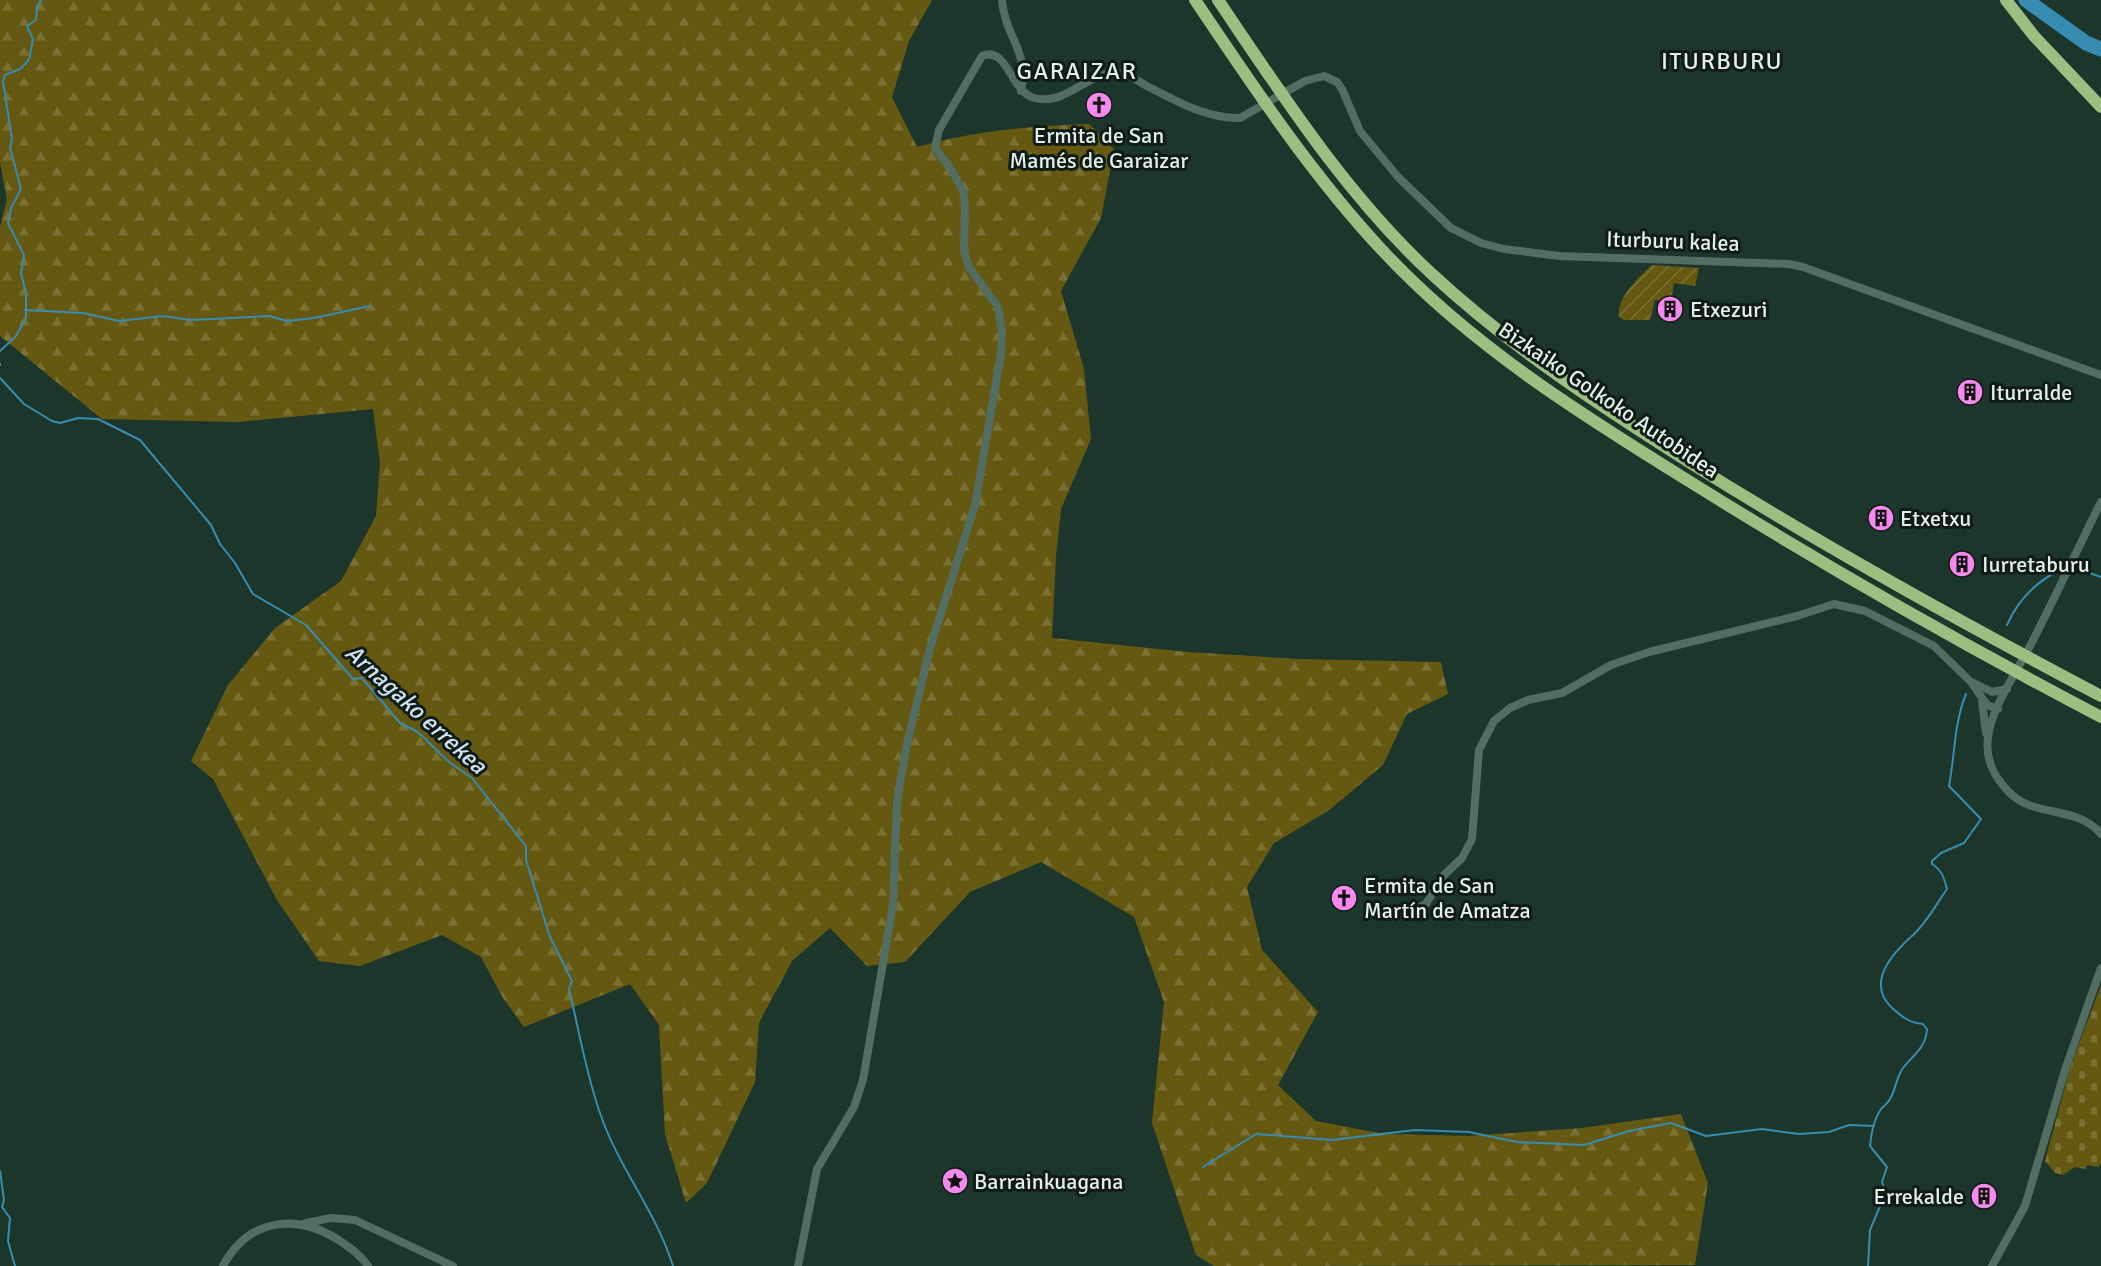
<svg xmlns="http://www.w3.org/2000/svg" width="2101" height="1266" font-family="Signika,sans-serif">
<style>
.forest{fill:url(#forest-firs)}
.cemetery{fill:url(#cemetery-stones)}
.garden{fill:url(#garden-furrows)}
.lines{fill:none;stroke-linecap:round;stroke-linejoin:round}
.stream{stroke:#378cb2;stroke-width:2}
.river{stroke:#378cb2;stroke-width:15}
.minor{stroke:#526d61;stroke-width:8}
.highway{stroke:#9bbf80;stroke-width:12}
.labels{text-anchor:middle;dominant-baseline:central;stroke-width:6;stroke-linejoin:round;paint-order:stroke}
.poi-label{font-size:22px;fill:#e1f0e9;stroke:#101b16;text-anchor:start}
.street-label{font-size:22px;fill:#e1f0e9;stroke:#101b16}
.neighbourhood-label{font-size:24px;letter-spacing:1.5px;fill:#e1f0e9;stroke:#101b16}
.water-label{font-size:24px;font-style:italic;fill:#cce4f1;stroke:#101b16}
</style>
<defs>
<pattern id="forest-firs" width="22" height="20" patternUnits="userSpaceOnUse" patternTransform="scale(1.5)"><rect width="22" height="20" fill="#655911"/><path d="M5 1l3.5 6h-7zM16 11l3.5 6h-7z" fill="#7b7134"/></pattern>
<pattern id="cemetery-stones" width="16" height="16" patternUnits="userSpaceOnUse" patternTransform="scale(1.5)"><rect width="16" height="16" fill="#655911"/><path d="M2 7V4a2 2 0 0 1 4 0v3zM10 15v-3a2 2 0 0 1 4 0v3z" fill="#7b7134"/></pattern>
<pattern id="garden-furrows" width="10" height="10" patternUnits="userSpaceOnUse" patternTransform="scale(1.5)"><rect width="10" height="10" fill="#655911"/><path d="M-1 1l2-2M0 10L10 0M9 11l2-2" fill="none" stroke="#7b7134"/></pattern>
</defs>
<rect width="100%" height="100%" fill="#1d362b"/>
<path class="forest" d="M0,0h932l-23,41 -17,56 25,50c56,-16 113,-21 172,-23l25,25 -13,69 -40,73 23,78 7,70 -30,70 -5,47 -4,82 135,14 111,7 143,3 7,32 -41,20 -24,51 -55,46 -54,32 -27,44 15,63 56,62 -40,73 38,36 68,13 84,2 114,-8 99,-14 27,69 -13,82 -481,1 -18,-11 -44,-132 12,-121 -30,-85 -93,-55 -71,30 -65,70 -38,4 -37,-38 -38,33 -33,62 -4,59 -48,101 -21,20 -21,-69 -6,-109 -29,-41 -106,43 -21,-29 -22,-41 -39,-22 -82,31 -41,-5 -42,-61 -64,-121 -22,-18 37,-76 47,-57 66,-47 35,-65 4,-53 -7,-54 -136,13 -135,-3 -102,-83v-109l7,-28 -7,-37z"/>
<polygon class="cemetery" points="2101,985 2101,1164 2098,1167 2087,1165 2086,1169 2075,1167 2063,1175 2055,1173 2045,1161 2070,1068"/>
<path class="garden" d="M1652,265l47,3 -4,18 -21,-3 -3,19 -16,-2 -5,20h-26l-5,-3c-2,-21 19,-39 33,-52z"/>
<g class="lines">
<g class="stream">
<polyline points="25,310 83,313 119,321 163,316 191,320 269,316 287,321 314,318 370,306"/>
<polyline points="0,351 16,336 26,318 26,292 21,274 24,255 8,223 11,208 21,189 10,148 12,139 3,81 5,75 20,69 29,60 33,39 27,26 36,20 37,7 41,0"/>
<polyline points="0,364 0,365"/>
<path d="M0,378l24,26 28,17 8,2 18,-5 20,1 42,21 71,85 9,19 15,19 18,31 53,31 47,54 9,-1 38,45 18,9 31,30 23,16 54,68v14l24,77 22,44 -3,8c10,41 17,85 31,124 18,54 56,98 73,153"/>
<polyline points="2079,569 2101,577"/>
<path d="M2007,625c10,-23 27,-41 49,-53"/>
<polyline points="1203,1167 1256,1134 1332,1140 1415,1130 1469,1132 1517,1142 1584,1145 1629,1131 1671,1123 1706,1136 1762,1129 1799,1134 1829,1132 1849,1125 1874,1126"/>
<polyline points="0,1171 4,1200 2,1207 10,1218 8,1241 15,1266"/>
<path d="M1868,1266l2,-36 16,-38 -4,-10 5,-15 -17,-21c1,-12 4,-27 11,-37 3,-3 7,-6 9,-10 6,-10 6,-21 13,-31 10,-13 23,-20 24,-39l-4,-5c-14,-1 -22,-8 -32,-17 -26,-26 4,-56 23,-73 13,-12 23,-31 33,-45 -3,-11 -5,-19 -15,-25v-3l9,-8 23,-10 17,-24 -32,-33c6,-31 5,-63 17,-92"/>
</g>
<polyline class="river" points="2026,0 2086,43 2101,49"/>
<g class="minor">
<path d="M1002,0c3,38 27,48 19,91"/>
<path d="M2101,502c-24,48 -46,96 -71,144 -13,25 -39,63 -42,91 -3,21 6,40 20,54 25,28 68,13 93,43"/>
<polyline points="1974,683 1992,692 2007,689"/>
<polyline points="1982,701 1986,733"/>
<polyline points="1420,907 1426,904 1443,876 1462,858 1472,839 1479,750 1494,721 1510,708 1528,700 1562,693 1611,665 1649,652 1797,616 1834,604 1865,611 1934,646 1971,682 1987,705 1998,709"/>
<polyline points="306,1223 331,1218 355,1220 453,1266"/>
<path d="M223,1266c25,-47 72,-53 114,-27 12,8 23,15 31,27"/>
<path d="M798,1266l19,-97 37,-62 9,-27 30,-175 4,-103 9,-54 24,-100 45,-143 26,-151 1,-23 -4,-24 -29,-40 -5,-16 1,-46 -2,-14 -10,-19 -18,-24 4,-18 43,-74c25,-11 29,36 52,42 33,9 55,-29 86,-25 9,1 18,8 25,12 30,15 61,34 95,33l65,-37 19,-5 13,6 5,7 18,42 38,46 53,51 30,15 23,6 55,7 230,8 14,3 298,108"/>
<polyline points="1992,1266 2025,1206 2066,1067 2101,968"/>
</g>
<g class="highway">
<path d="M1195,0c58,86 116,174 187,250 88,95 200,165 310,233 133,83 270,161 409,234"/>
<path d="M1218,0c65,96 129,196 215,275 80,74 172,134 264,192 132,82 267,157 404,229"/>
<polyline points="2006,0 2034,36 2101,107"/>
</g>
</g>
<defs>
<symbol id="church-disc" viewBox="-11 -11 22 22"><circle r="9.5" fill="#f589ee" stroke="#101b16"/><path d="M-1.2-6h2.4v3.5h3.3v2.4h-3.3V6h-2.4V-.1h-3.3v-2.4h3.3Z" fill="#111"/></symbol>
<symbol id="building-disc" viewBox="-11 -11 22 22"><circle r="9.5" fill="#f589ee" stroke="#101b16"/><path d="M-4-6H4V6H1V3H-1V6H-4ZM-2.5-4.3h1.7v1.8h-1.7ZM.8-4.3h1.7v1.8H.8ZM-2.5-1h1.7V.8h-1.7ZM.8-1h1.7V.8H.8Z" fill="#111"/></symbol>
<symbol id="sight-disc" viewBox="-11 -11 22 22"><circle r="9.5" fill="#f589ee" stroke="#101b16"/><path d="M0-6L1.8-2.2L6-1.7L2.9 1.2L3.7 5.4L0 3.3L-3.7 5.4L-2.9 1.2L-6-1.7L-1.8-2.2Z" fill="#111"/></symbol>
</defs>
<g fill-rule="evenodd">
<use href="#church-disc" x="1084" y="90" width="30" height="30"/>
<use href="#building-disc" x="1655" y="294" width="30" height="30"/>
<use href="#building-disc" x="1955" y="377" width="30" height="30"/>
<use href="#building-disc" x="1866" y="503" width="30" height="30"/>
<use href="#building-disc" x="1947" y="549" width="30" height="30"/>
<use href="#church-disc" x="1329" y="883" width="30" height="30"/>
<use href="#sight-disc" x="940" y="1166" width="30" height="30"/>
<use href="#building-disc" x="1969" y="1181" width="30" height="30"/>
</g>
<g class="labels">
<g class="poi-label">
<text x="1099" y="135" text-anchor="middle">Ermita de San<tspan x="1099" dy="25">Mamés de Garaizar</tspan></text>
<text x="1690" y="309">Etxezuri</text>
<text x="1990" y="392">Iturralde</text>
<text x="1900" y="518">Etxetxu</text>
<text x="1982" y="564">Iurretaburu</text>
<text x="1364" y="885">Ermita de San<tspan x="1364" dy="25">Martín de Amatza</tspan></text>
<text x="974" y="1181">Barrainkuagana</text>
<text x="1964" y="1196" text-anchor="end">Errekalde</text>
</g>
<g class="street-label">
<text transform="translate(1673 241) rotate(2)">Iturburu kalea</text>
<text transform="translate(1609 400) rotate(34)">Bizkaiko Golkoko Autobidea</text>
</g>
<g class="neighbourhood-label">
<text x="1722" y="61">ITURBURU</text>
<text x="1077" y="71">GARAIZAR</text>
</g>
<g class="water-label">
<text transform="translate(416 709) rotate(42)">Arnagako errekea</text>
</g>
</g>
</svg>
